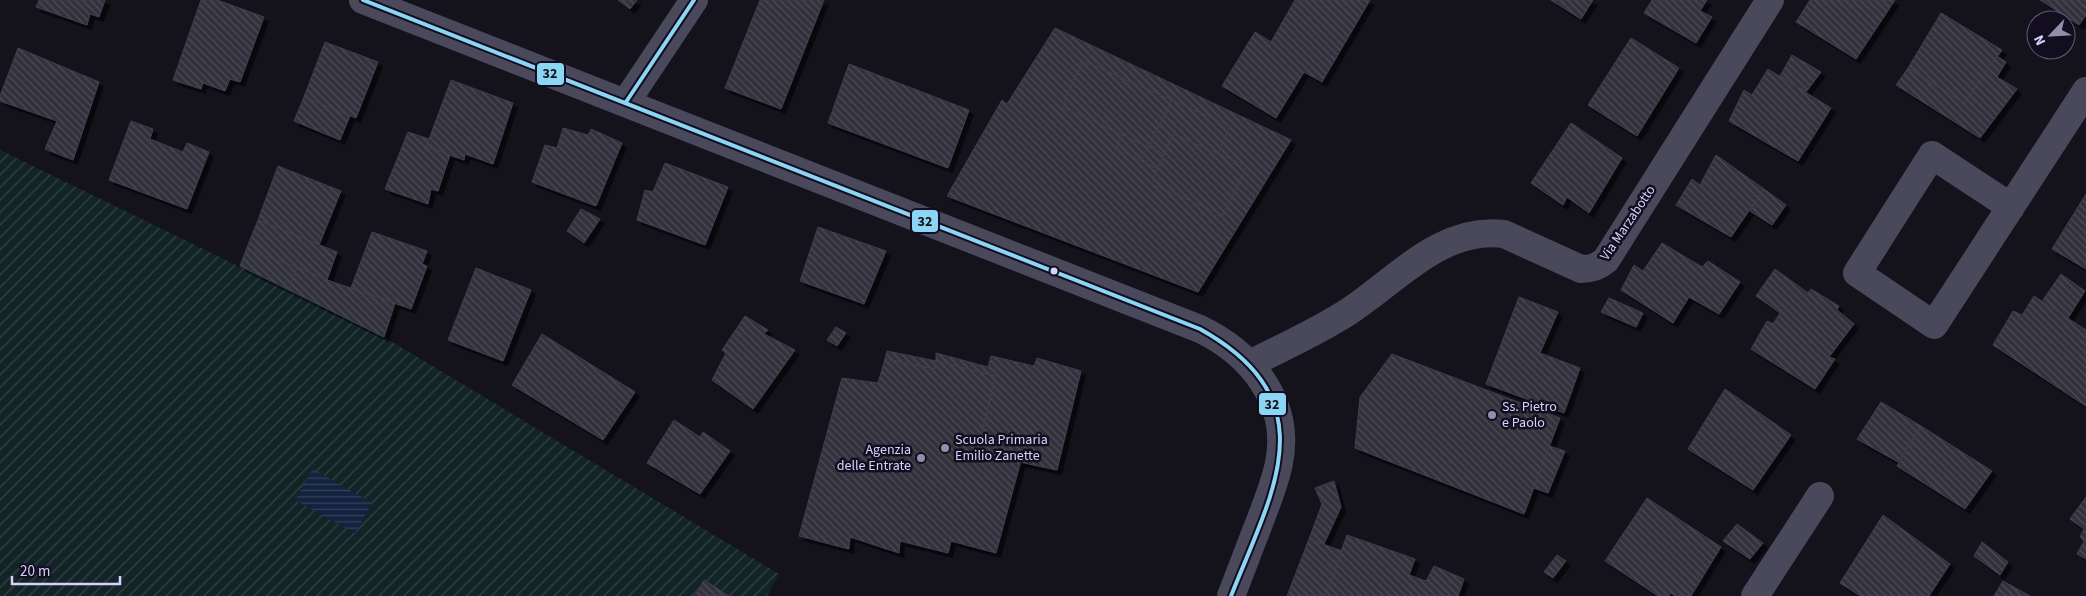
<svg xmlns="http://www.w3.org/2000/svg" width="2086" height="596" font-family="'Source Sans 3',sans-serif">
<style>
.garden{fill:url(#garden-furrows)}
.water{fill:url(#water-rules)}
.building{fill:url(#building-back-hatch);stroke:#413d4e;filter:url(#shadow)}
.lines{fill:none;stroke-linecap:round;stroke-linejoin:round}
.minor{stroke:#4a485b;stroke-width:28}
.bus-1-casing{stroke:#120e1f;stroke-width:8}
.bus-1{stroke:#8ad6f4;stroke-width:4}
.bus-dot{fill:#d8d1fa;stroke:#120e1f;stroke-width:2}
.poi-dot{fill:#938eac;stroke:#120e1f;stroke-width:2}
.labels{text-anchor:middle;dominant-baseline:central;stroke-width:5;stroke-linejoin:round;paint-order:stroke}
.street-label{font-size:14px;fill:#d8d1fa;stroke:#120e1f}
.poi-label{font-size:14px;fill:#d8d1fa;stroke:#120e1f;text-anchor:start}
.line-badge{stroke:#120e1f;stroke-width:2}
.pale-badge-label{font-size:14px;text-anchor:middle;font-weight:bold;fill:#111}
</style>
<defs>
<pattern id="garden-furrows" width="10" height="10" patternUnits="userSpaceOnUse" patternTransform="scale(1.25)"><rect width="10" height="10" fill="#122426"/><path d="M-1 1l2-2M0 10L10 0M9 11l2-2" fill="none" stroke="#344346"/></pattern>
<pattern id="water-rules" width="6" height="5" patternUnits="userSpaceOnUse" patternTransform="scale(1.25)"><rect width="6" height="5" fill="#13223f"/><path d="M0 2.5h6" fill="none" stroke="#35415c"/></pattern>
<pattern id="building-back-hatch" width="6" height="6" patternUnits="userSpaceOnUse" patternTransform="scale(1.25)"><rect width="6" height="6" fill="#32303d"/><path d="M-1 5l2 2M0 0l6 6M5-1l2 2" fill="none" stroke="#4f4d5a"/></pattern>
<filter id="shadow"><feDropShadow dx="4.5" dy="4.5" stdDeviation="0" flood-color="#0009"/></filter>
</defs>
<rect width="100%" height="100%" fill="#14121b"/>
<polygon class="garden" points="0,150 384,337 779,574 767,596 0,596"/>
<polygon class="water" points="313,469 372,503 355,533 295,500"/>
<g class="building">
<polygon points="39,0 105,0 99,17 90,14 87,25 36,7"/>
<polygon points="201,0 217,0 264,17 240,82 230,79 225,91 203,83 201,89 173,80"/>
<polygon points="618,0 637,0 630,9"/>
<polygon points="760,0 824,0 781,109 725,88"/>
<polygon points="1295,0 1370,0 1322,82 1304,72 1276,118 1222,86 1255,32 1271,42"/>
<polygon points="1551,0 1593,0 1581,19"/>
<polygon points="1652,0 1707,0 1700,11 1712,17 1696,43 1644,13"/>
<polygon points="1810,0 1895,0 1856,59 1796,22"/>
<polygon points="2040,0 2086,0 2086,15 2079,25"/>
<polygon points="1941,13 2002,50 1964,103 1908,68"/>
<polygon points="1055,28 1291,140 1198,292 947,196 1002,100 1007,104"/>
<polygon points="1631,38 1679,68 1637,136 1588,105"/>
<polygon points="325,42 378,62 356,118 304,97"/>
<polygon points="18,48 99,82 73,160 45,149 57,121 0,101 0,96"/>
<polygon points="1792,55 1821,72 1806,92 1780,76"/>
<polygon points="1997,56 2006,62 1997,77 2017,89 1980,138 1896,85 1908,68 1964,103"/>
<polygon points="1083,61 1172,100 1148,147 1062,107"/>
<polygon points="849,64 969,110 948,168 828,123"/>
<polygon points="1768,69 1831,108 1798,161 1729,121 1744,90 1752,95"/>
<polygon points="451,80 513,103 493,164 465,154 464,160 426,147"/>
<polygon points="304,97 350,116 340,140 294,121"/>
<polygon points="1172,100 1230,126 1218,154 1173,134 1164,154 1148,147"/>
<polygon points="131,121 153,129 150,139 183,152 187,143 209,152 187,209 109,180"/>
<polygon points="1571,123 1622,158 1589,213 1567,197 1563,205 1531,183"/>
<polygon points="563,128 588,135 591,129 622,143 596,206 532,182 545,145 557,148"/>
<polygon points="408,132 429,139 426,147 450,155 438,191 431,189 428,204 385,189"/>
<polygon points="1173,134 1247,166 1223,215 1151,184"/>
<polygon points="1122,135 1164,154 1158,169 1116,149"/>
<polygon points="1716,155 1764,189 1731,237 1676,205 1692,179 1700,185"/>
<polygon points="665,163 728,187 705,245 637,220 645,190 653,192"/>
<polygon points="278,166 341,191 319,245 258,220"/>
<polygon points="1764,189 1786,205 1772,225 1750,211"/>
<polygon points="2086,194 2086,269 2052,249"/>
<polygon points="581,209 600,219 584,243 567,231"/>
<polygon points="258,220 337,252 327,280 246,250"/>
<polygon points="818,227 886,251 864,304 800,281"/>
<polygon points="372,232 427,251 422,264 427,266 411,309 351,288"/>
<polygon points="1662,243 1702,267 1708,261 1740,282 1719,314 1689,297 1673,323 1621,290 1634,265 1643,271"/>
<polygon points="246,250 297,267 289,290 240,266"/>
<polygon points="297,267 327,280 395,303 384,337 289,290"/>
<polygon points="476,268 531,290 503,361 448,340"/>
<polygon points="1775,269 1808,293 1811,289 1839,306 1837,310 1854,324 1829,357 1835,359 1815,389 1751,349 1767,321 1773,324 1780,313 1756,296"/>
<polygon points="2061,274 2085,291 2068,318 2043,300"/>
<polygon points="2034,296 2086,330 2086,406 1993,345 2013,311 2022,315"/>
<polygon points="1519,297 1558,312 1540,353 1580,368 1564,413 1486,384"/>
<polygon points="1609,298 1643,313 1636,327 1601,312"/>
<polygon points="745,316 768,330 764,334 795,350 753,409 712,380 726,353 722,350"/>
<polygon points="836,327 846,333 837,346 827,340"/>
<polygon points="542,334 635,392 603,440 512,385"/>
<polygon points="887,351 936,361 934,369 885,359"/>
<polygon points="936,353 988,367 991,356 1034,366 1037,358 1081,371 1057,470 1020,462 1023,453 980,442 995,376 936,361"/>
<polygon points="1392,354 1560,418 1524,514 1355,448 1360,397"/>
<polygon points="885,359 934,369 936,361 995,376 980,442 1023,453 996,553 951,541 948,553 900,541 899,553 850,537 849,549 799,536 842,378 878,383"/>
<polygon points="1725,389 1791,435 1753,490 1688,449"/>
<polygon points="1881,402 1921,426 1898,462 1857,439"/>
<polygon points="674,420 700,437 703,432 730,451 700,494 647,463"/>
<polygon points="1921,426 1992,471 1965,509 1897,466"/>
<polygon points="1549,446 1565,451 1548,493 1534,488"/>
<polygon points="1334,481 1341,507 1324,544 1309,539 1322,504 1315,488"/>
<polygon points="2086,497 2086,559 2077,554 2084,541 2080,537 2084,529 2070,519"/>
<polygon points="1647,498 1721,547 1691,596 1675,596 1671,593 1669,596 1658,596 1605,561"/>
<polygon points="1883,515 1950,564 1929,596 1860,596 1840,583"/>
<polygon points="1737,524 1763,543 1750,559 1723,541"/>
<polygon points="1347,535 1415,559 1409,575 1426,581 1434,566 1464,579 1458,596 1325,596"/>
<polygon points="1309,539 1342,551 1325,596 1287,596"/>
<polygon points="1982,542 2008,562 2000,575 1974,556"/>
<polygon points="1557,555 1566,561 1553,578 1544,572"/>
<polygon points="704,580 729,596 695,596"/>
<polygon points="2003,581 2030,596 1994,596"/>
</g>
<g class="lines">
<g class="minor">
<path d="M363,0l837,329c52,25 91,74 79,134 -4,20 -12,39 -19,58 -10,25 -19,50 -29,75"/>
<polyline points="626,102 694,0"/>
<polyline points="2011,207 1932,155 1857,273 1934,325 2086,91"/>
<path d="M1250,364c33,-17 67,-32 98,-52 48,-31 93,-86 156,-78l77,35c10,0 17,-2 25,-9l164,-260"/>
<polyline points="1755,596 1820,496"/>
</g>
<defs>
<g id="bus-1">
<path d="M363,0l837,329c129,72 73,161 31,267"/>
<polyline points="626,102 694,0"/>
</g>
</defs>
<use href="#bus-1" class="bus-1-casing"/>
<use href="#bus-1" class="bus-1"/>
</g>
<circle class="bus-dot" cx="1054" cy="271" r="4.5"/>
<g class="poi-dot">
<circle cx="1492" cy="415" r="5"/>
<circle cx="945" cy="448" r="5"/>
<circle cx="921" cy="458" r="5"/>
</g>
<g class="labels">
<g class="street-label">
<text transform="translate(1628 223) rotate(-56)">Via Marzabotto</text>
</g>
<g class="poi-label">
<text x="1502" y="407">Ss. Pietro<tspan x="1502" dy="16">e Paolo</tspan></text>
<text x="955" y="440">Scuola Primaria<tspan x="955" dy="16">Emilio Zanette</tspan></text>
<text x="911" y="450" text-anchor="end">Agenzia<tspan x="911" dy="16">delle Entrate</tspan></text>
</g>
</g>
<g class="line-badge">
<rect x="536" y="62" width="29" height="24" rx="5" fill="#8ad6f4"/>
<rect x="911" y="209" width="28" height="24" rx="5" fill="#8ad6f4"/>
<rect x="1258" y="392" width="29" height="24" rx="5" fill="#8ad6f4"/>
</g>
<g class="pale-badge-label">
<text x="550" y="78">32</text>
<text x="925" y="226">32</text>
<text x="1272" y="409">32</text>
</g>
<g transform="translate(2051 35) rotate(245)"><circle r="24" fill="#120e1f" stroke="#615c77"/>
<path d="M0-4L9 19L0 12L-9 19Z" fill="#938eac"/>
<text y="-8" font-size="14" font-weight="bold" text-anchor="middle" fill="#d8d1fa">N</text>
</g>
<path d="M12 576v8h108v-8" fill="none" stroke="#d8d1fa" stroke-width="2.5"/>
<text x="20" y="576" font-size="15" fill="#d8d1fa" stroke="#120e1f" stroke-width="4" paint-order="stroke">20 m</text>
</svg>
